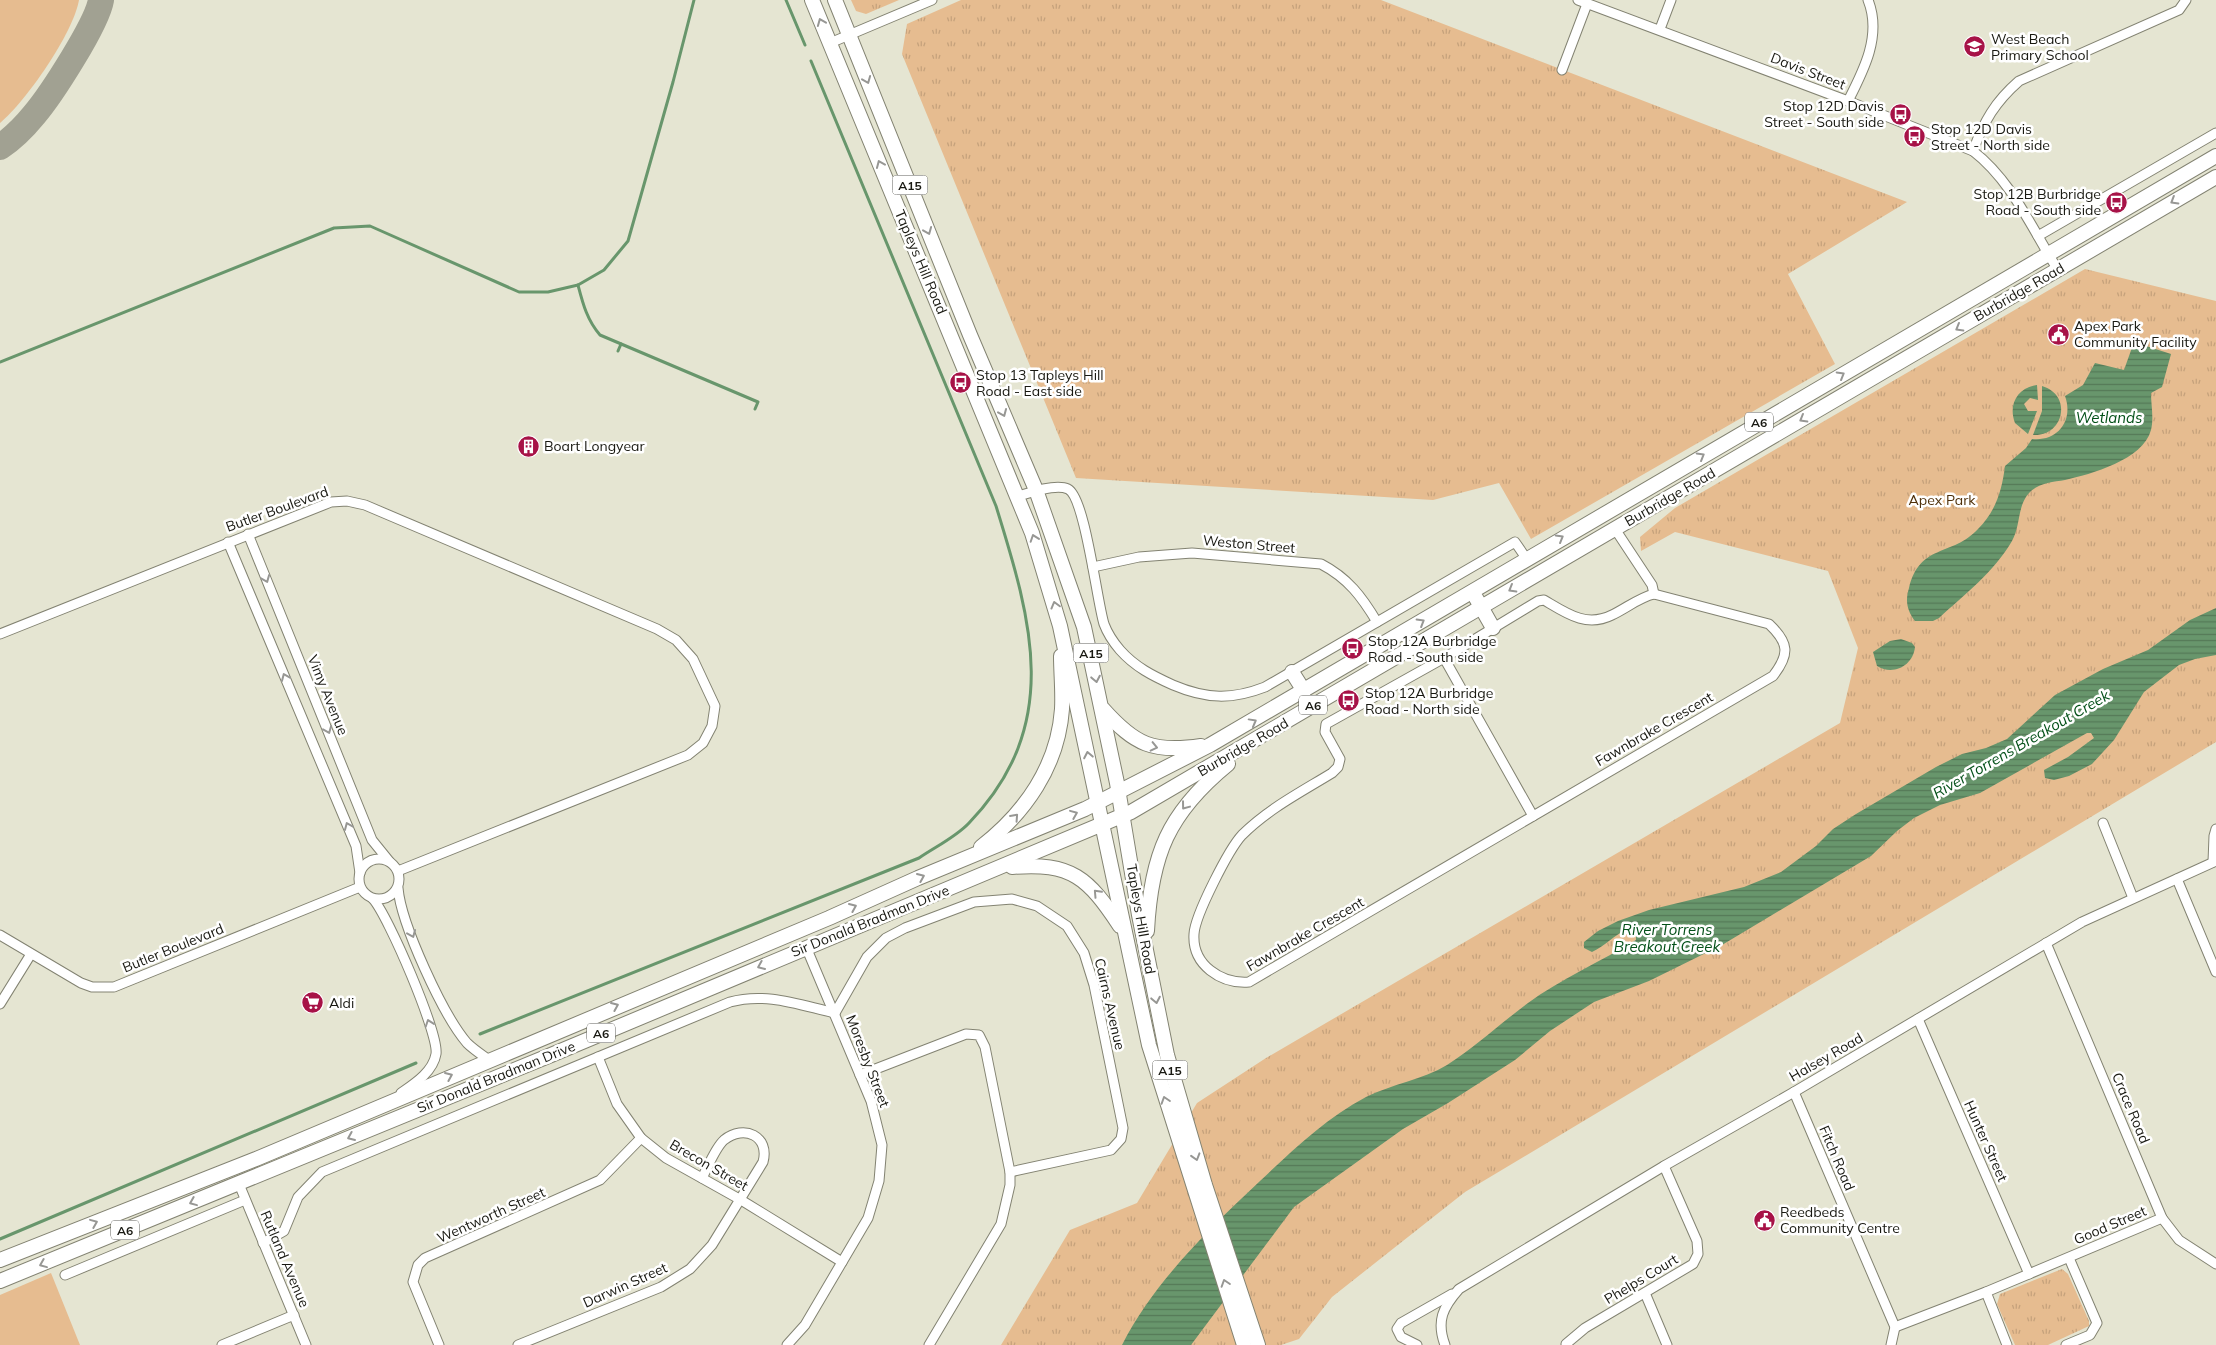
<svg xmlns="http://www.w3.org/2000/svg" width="2216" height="1345" font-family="Mulish,sans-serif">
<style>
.grass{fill:#e6bc90}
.park{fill:url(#park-tufts)}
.water{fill:url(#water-rules)}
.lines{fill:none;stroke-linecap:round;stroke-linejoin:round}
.stream{stroke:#68966c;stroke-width:3}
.taxiway{stroke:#a1a192;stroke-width:26}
.minor-casing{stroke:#838372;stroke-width:11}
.primary-casing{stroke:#838372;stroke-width:16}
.minor{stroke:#fff;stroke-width:9}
.primary{stroke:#fff;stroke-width:14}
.oneway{stroke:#979794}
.labels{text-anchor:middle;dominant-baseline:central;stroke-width:5;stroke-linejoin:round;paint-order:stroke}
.shield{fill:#fff;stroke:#5d5d58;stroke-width:1}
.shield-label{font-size:12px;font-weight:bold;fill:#181811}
.poi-label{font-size:14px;fill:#181811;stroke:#fff;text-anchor:start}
.street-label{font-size:14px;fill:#181811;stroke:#fff}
.park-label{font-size:14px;fill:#4f310b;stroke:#fff}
.water-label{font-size:15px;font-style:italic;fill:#035018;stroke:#fff}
</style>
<defs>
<pattern id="park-tufts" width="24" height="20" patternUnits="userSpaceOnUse" patternTransform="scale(1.25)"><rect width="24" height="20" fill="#e6bc90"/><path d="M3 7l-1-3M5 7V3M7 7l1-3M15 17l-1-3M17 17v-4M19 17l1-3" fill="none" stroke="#c5a17b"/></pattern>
<pattern id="water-rules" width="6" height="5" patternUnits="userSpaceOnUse" patternTransform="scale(1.25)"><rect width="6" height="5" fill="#68966c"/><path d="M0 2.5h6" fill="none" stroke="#557957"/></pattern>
</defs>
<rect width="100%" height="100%" fill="#e5e5d2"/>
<g class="grass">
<path d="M0,0h79c-6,34 -53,101 -79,123z"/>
<polygon points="51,1273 80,1345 0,1345 0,1295"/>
</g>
<g class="park">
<polygon points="851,0 899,0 866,14 856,11"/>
<polygon points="961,0 1381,0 1907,202 1788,274 1835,364 1531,539 1499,483 1433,500 1076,478 902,54 907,24"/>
<polygon points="2085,269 2216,301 2216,742 1465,1192 1332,1297 1299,1339 1281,1345 1001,1345 1070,1230 1137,1203 1197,1103 1266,1058 1840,723 1858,648 1828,571 1675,532 1641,551 1640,537 1675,508"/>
<polygon points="2062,1269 2068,1274 2089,1321 2089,1326 2048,1345 2015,1345 1997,1304 2000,1294"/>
</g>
<g class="water">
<path d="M2134,342l37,12 -9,33 -11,6c0,12 3,25 0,37 -8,30 -60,44 -86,50 -12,2 -26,3 -35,12 -13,13 -9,33 -18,49 -18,31 -47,53 -73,77l-6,3h-18c-8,-11 -10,-20 -6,-33 11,-45 43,-31 69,-59 18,-18 24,-39 27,-63l21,-18 6,-9c25,3 42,-18 33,-43l18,-11 12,-22 29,7z"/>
<path d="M2037,385l1,15 -8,-2 -6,6 4,7h9l-9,23 -13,-11c-7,-18 2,-35 22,-38z"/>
<path d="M2042,386c31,9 22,51 -9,49l9,-24z"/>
<path d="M2216,608v47l-21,4 -16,6 -35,27 -30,48 -22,24 -23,12 -15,4 -9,-2 -1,-8 24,-13 26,-19 -3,-5h-4l-107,60 -40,12 -26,13 -17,13 -26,25 -149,89 -73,36 -55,21 -44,29 -35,29 -67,43 -45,26 -109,78 -103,138h-69c32,-63 87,-116 138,-164 33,-31 66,-63 106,-84 26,-13 56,-17 81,-32 28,-18 54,-42 81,-62 31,-23 74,-42 108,-63v-9l-8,-2c-14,6 -23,17 -36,23l-8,-4v-6l14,-11 20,-10 31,-11 95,-23 37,-15 35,-26 17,-17 23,-15 80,-47 26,-13 24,-6 21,-9 48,-44 48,-26 45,-19 42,-30z"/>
<path d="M1901,639l11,4 3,4c-2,19 -22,29 -38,19l-4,-14 17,-11z"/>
</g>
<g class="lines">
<g class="stream">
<polyline points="786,0 805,45"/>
<path d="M578,285c5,19 9,35 22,50l158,67 -3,7"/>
<polyline points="618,351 621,344"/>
<polyline points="0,362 334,228 370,226 519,292 548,292 578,285 604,270 628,241 673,82 694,0"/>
<path d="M480,1034l439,-176c16,-11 37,-21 50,-35 94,-98 63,-201 27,-317l-185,-445"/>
<polyline points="0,1239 416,1063"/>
</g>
<path class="taxiway" d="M0,147c12,-8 25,-21 34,-32 17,-20 63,-91 67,-115"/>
<defs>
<g id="minor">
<path d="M1578,0l270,101 125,50c39,30 59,78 85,119"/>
<polyline points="1660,29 1671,0"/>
<polyline points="830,43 932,0"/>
<polyline points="1562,70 1587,4"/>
<path d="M1848,101c16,-31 34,-66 20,-101"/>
<path d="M1973,151c11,-30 22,-49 46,-70l160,-71 7,-10"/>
<polyline points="2038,236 2216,133"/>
<path d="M1016,497c12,-4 40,-14 52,-8 17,8 29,113 36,135 3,8 10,19 16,26 15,17 33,26 53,35 33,14 59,15 92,2l250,-145 11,16"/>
<polyline points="1615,529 1652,585 1654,594"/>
<polyline points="248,534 372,840 389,861"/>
<polyline points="228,542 356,846 360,873"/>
<path d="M1093,567l46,-10 53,-4 129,11c27,14 41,33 56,58"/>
<path d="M1654,594l115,30c20,19 21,30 4,52l-524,306c-28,2 -57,-17 -55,-48 1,-19 35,-85 48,-99 26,-26 59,-43 90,-62l6,-6 2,-8 -15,-27 1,-8 118,-66 94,-57 6,-1c22,13 42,28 68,15 15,-7 26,-17 42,-21z"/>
<polyline points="0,634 331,502 347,501 365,505 657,629 676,640 693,659 715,706 712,726 703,743 688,755 398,871"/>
<polyline points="1444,658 1533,816"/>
<polyline points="2103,823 2133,898"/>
<circle cx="379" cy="879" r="20"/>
<polyline points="2213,862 2214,836 2216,829"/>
<polyline points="2177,879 2216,972"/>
<path d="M398,888c3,36 45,127 69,155 6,6 15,12 22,17"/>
<path d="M373,899c15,16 66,135 63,155 -3,18 -22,30 -35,39"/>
<polyline points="0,935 81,983 92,987 114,987 360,887"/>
<polyline points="2046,943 2162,1218 2179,1240 2216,1264"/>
<polyline points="0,1004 31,954"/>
<polyline points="835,1013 867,957 886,938 905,928 974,902 1012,899 1037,906 1067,926 1084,953 1094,985 1123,1128 1121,1139 1111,1150 1010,1172"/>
<polyline points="1918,1019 2029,1274"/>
<polyline points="598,1057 617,1104 641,1138 666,1158 741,1200 842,1262"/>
<polyline points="860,1075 966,1034 979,1035 985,1047 1010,1172 1010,1185 1001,1224 929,1345"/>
<polyline points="1794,1092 1895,1327 1891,1345"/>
<polyline points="239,1184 306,1345"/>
<path d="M263,1243l21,-12 14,-34 24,-25 408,-170c36,-10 69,3 105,11"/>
<polyline points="65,1275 245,1200"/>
<polyline points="1986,1292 2007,1345"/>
<polyline points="1645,1293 1667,1345"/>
<polyline points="1895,1327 1986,1292 2162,1218"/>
<polyline points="1566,1344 1585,1328 1693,1264 1698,1254 1697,1241 1664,1166"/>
<polyline points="222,1345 294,1315"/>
<polyline points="439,1345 413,1282 418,1265 425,1258 600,1180 641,1138"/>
<path d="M518,1345l143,-58 29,-18 22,-24 51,-83c7,-26 -19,-38 -39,-22 -9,8 -16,27 -22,38"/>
<polyline points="787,1345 805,1325 868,1218 879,1181 882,1145 871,1101 806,947"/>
<polyline points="1417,1345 1401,1337 1397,1329 1401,1323 1452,1294"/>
<path d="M1445,1345c-9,-24 -2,-38 14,-56l205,-123 130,-74 288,-170 134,-61"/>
<polyline points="2066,1345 2090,1335 2097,1323 2069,1258"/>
</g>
<g id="primary">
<polyline points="812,0 1032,533 1060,626 1149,1045 1244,1345"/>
<polyline points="835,0 970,335 1036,490 1084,627 1117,783 1139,915 1167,1055 1205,1185 1258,1345"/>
<polyline points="1476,598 1493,628"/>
<polyline points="1292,672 1304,691"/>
<path d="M1103,709c32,36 50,44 98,37"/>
<path d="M981,847c44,-34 77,-81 81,-138 1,-18 -1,-36 -1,-53"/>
<path d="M1012,867c60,-5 76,11 108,59"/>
<path d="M1147,931c4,-76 21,-118 81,-167"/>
<polyline points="0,1260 256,1159 829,918 918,878 1085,809 1210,745 2216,156"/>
<polyline points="0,1281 551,1055 1131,812 2216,177"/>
</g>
</defs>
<use href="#minor" class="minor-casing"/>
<use href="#primary" class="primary-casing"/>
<use href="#minor" class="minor"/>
<use href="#primary" class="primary"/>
</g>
<defs><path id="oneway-chevron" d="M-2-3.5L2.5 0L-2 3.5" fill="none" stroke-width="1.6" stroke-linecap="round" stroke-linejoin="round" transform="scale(1.25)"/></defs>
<g class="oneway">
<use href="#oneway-chevron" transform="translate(821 22) rotate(-112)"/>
<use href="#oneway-chevron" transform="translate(867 80) rotate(68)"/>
<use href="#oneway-chevron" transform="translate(880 164) rotate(-113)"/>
<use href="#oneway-chevron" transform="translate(2174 201) rotate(149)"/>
<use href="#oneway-chevron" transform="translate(928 231) rotate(68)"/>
<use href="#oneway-chevron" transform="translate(1959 328) rotate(150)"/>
<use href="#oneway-chevron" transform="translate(1841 375) rotate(-30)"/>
<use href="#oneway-chevron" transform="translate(1003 413) rotate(67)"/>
<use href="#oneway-chevron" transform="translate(1803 419) rotate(150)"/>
<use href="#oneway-chevron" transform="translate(1701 456) rotate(-30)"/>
<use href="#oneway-chevron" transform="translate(1034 538) rotate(-109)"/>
<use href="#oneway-chevron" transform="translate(1560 538) rotate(-30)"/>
<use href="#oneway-chevron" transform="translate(266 579) rotate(68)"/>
<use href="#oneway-chevron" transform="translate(1512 589) rotate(150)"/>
<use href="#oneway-chevron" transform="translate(1055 605) rotate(-105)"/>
<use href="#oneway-chevron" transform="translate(1421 622) rotate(-31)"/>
<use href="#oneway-chevron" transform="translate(285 677) rotate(-113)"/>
<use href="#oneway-chevron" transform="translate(1096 679) rotate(79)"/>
<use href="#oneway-chevron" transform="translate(1253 722) rotate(-29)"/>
<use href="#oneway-chevron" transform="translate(328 730) rotate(68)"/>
<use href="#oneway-chevron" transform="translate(1154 747) rotate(13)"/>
<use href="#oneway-chevron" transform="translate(1088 755) rotate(-101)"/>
<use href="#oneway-chevron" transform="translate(1185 806) rotate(127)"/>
<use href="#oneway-chevron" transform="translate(1074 814) rotate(-22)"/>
<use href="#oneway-chevron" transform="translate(1015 817) rotate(-48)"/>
<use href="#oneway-chevron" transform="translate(348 826) rotate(-113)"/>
<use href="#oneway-chevron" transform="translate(921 877) rotate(-23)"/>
<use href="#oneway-chevron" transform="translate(1097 893) rotate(-133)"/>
<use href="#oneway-chevron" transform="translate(853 907) rotate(-23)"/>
<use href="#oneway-chevron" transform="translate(412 934) rotate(67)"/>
<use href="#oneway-chevron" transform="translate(761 966) rotate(157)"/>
<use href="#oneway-chevron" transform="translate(1156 1000) rotate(79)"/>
<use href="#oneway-chevron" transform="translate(615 1006) rotate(-23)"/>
<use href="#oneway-chevron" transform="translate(429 1023) rotate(-109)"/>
<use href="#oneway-chevron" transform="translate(449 1076) rotate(-23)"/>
<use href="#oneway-chevron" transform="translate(1165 1100) rotate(-108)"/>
<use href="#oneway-chevron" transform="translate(351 1137) rotate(157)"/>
<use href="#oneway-chevron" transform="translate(1196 1157) rotate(73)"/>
<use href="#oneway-chevron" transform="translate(193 1202) rotate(158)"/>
<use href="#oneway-chevron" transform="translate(94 1223) rotate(-22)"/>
<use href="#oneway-chevron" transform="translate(43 1264) rotate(158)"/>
<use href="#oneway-chevron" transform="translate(1225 1283) rotate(-108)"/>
</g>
<defs>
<symbol id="school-disc" viewBox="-11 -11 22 22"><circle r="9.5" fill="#a71247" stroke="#fff"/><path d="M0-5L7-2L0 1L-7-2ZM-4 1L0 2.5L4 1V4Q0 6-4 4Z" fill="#fff"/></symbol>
<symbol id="bus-disc" viewBox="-11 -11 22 22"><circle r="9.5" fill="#a71247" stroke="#fff"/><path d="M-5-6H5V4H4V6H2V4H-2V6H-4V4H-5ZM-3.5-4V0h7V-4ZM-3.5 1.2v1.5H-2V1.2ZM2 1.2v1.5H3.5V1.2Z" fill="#fff"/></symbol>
<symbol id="civic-disc" viewBox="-11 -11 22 22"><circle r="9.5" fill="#a71247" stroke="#fff"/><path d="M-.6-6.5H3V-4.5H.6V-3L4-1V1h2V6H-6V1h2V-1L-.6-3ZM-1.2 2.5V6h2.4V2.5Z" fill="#fff"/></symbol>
<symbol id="building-disc" viewBox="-11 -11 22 22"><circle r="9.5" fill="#a71247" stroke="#fff"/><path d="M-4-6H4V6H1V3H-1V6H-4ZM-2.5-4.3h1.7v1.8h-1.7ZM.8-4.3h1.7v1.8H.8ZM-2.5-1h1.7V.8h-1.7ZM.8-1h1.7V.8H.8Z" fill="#fff"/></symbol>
<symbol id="supermarket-disc" viewBox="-11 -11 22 22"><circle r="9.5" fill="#a71247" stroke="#fff"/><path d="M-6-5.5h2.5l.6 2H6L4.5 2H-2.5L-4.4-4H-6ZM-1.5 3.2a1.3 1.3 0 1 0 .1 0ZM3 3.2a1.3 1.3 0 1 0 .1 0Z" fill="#fff"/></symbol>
</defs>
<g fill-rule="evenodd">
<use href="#school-disc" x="1962" y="34" width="25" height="25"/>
<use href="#bus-disc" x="1888" y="102" width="25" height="25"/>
<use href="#bus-disc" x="1902" y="124" width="25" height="25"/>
<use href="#bus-disc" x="2104" y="190" width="25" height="25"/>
<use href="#civic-disc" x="2046" y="322" width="25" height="25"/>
<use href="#bus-disc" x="948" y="370" width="25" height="25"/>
<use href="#building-disc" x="516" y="434" width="25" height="25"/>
<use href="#bus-disc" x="1340" y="636" width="25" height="25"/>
<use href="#bus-disc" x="1336" y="688" width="25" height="25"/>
<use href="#supermarket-disc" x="300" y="990" width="25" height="25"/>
<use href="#civic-disc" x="1752" y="1208" width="25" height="25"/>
</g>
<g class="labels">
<g class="shield">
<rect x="892.5" y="175.5" width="35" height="19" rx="4"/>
<rect x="1745" y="412.5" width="28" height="19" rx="4"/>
<rect x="1073.5" y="643.5" width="35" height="19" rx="4"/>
<rect x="1299" y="695.5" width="28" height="19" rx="4"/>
<rect x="587" y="1023.5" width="28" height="19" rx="4"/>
<rect x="1152.5" y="1060.5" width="35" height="19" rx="4"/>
<rect x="111" y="1220.5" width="28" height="19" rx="4"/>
</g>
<g class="shield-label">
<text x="910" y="185">A15</text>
<text x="1759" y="422">A6</text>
<text x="1091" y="653">A15</text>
<text x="1313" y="705">A6</text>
<text x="601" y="1033">A6</text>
<text x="1170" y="1070">A15</text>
<text x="125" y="1230">A6</text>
</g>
<g class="poi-label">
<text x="1991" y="39">West Beach<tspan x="1991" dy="16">Primary School</tspan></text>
<text x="1884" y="106" text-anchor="end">Stop 12D Davis<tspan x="1884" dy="16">Street - South side</tspan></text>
<text x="1931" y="129">Stop 12D Davis<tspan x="1931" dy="16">Street - North side</tspan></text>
<text x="2101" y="194" text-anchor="end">Stop 12B Burbridge<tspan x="2101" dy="16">Road - South side</tspan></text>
<text x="2074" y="326">Apex Park<tspan x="2074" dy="16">Community Facility</tspan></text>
<text x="976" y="375">Stop 13 Tapleys Hill<tspan x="976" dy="16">Road - East side</tspan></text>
<text x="544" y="446">Boart Longyear</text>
<text x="1368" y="641">Stop 12A Burbridge<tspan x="1368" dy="16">Road - South side</tspan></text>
<text x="1365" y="693">Stop 12A Burbridge<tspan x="1365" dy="16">Road - North side</tspan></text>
<text x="329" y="1003">Aldi</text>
<text x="1780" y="1212">Reedbeds<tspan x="1780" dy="16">Community Centre</tspan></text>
</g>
<g class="street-label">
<text transform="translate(1808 71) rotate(21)">Davis Street</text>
<text transform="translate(921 262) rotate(67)">Tapleys Hill Road</text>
<text transform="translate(2019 292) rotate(-30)">Burbridge Road</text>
<text transform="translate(1670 497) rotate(-30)">Burbridge Road</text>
<text transform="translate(277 509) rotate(-20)">Butler Boulevard</text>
<text transform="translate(1249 544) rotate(5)">Weston Street</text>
<text transform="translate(328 695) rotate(68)">Vimy Avenue</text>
<text transform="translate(1654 729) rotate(-30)">Fawnbrake Crescent</text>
<text transform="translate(1243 747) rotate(-30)">Burbridge Road</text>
<text transform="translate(1141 919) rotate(80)">Tapleys Hill Road</text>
<text transform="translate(870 921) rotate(-22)">Sir Donald Bradman Drive</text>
<text transform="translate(1305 934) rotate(-30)">Fawnbrake Crescent</text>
<text transform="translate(173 948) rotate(-22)">Butler Boulevard</text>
<text transform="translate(1110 1004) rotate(77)">Cairns Avenue</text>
<text transform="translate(1826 1057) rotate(-30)">Halsey Road</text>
<text transform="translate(868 1061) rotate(69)">Moresby Street</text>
<text transform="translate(496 1077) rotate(-22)">Sir Donald Bradman Drive</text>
<text transform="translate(2131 1108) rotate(67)">Crace Road</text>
<text transform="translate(1986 1141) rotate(66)">Hunter Street</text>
<text transform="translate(1837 1158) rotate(67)">Fitch Road</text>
<text transform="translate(709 1165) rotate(30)">Brecon Street</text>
<text transform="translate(491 1215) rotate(-24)">Wentworth Street</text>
<text transform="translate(2110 1225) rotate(-23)">Good Street</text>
<text transform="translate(285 1259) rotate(67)">Rutland Avenue</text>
<text transform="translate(1641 1279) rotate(-31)">Phelps Court</text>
<text transform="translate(625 1285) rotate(-24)">Darwin Street</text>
</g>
<g class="park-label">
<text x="1942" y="500">Apex Park</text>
</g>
<g class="water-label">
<text x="2109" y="417">Wetlands</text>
<text transform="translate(2021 744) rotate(-30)">River Torrens Breakout Creek</text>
<text x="1667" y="929">River Torrens<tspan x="1667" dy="17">Breakout Creek</tspan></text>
</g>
</g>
</svg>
